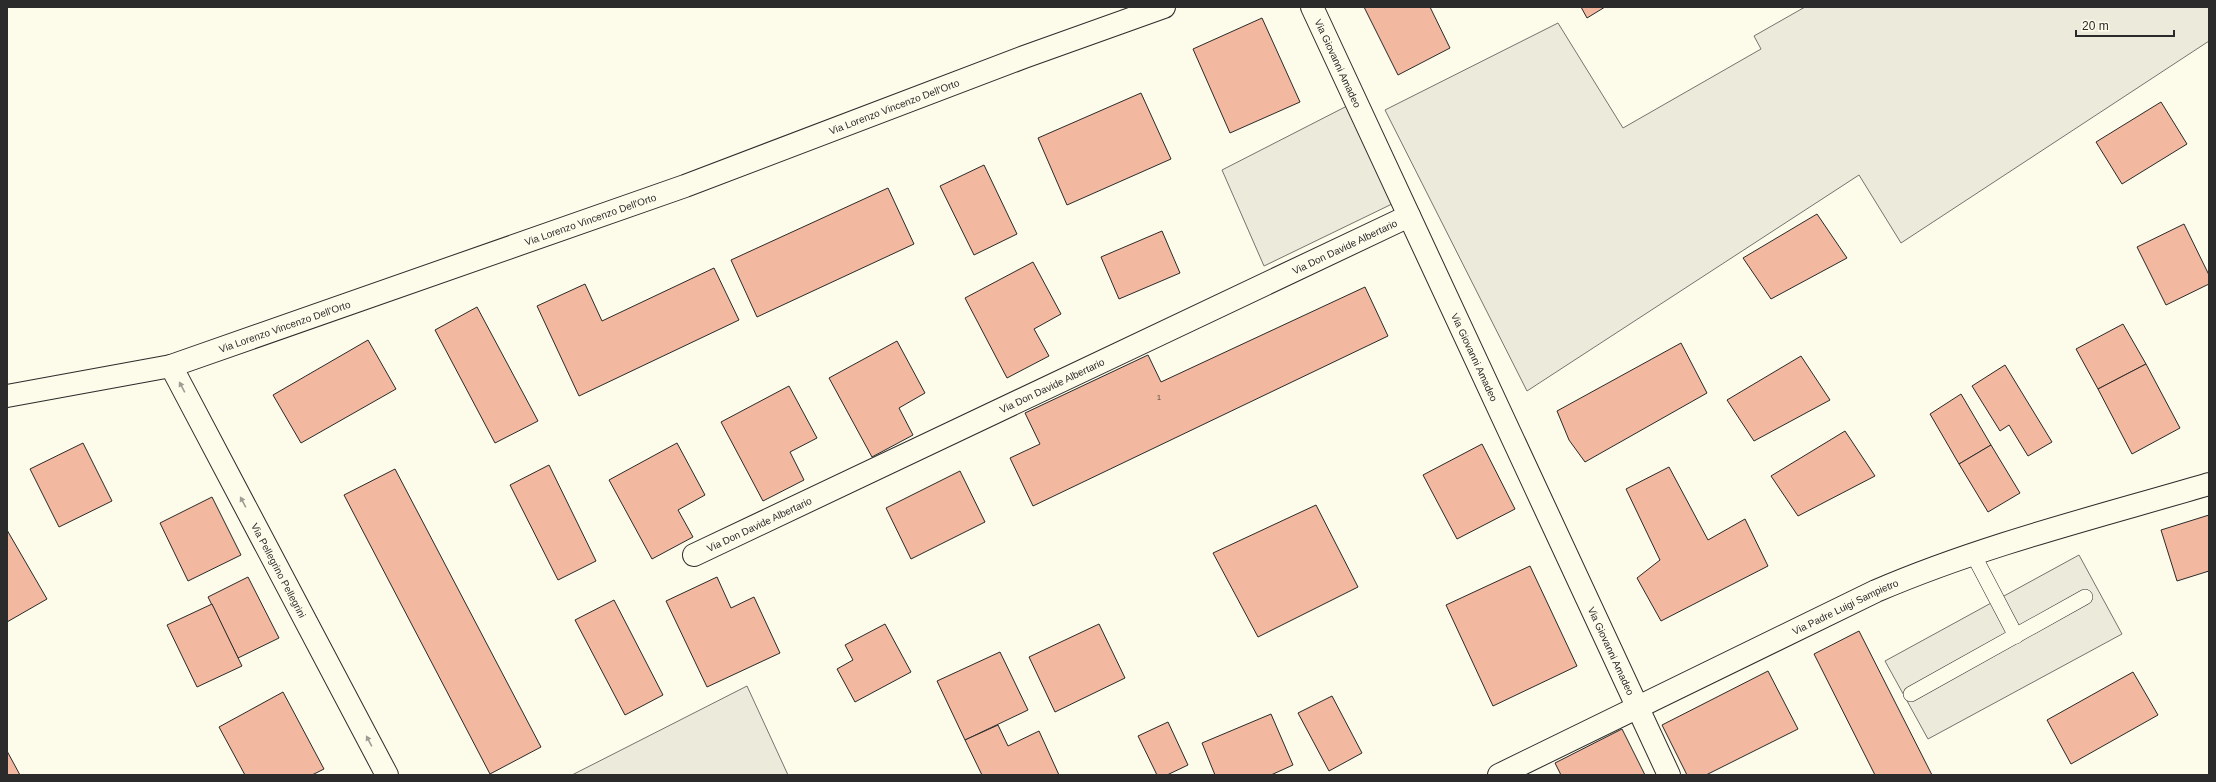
<svg xmlns="http://www.w3.org/2000/svg" width="2216" height="782" font-family="Helvetica,sans-serif">
<style>
.green{fill:#ecebdb;stroke:#74746e}
.parking{fill:#eceadb;stroke:#74746e}
.building{fill:#f2b8a0;stroke:#2b2b2b}
.lines{fill:none;stroke-linecap:round;stroke-linejoin:round}
.lane-casing{stroke:#2b2b2b;stroke-width:16}
.street-casing{stroke:#2b2b2b;stroke-width:24}
.lane{stroke:#fdfbea;stroke-width:15}
.street{stroke:#fdfbea;stroke-width:22}
.oneway{fill:#9e9d94}
.labels{text-anchor:middle;dominant-baseline:central;stroke-width:3;stroke-linejoin:round;paint-order:stroke}
.number-label{font-size:8px;fill:#5d4e48}
.street-label{font-size:10px;fill:#2b2b2b;stroke:#fdfbea}
</style>
<rect width="100%" height="100%" fill="#fdfbea"/>
<g class="green">
<polygon points="1805,7 2209,7 2209,41 1901,243 1859,175 1527,391 1385,110 1558,23 1623,128 1761,49 1754,36"/>
<polygon points="747,686 788,775 572,775"/>
</g>
<g class="parking">
<polygon points="1347,106 1392,204 1264,266 1222,170"/>
<polygon points="2079,555 2122,634 1928,739 1885,661"/>
</g>
<g class="building">
<polygon points="1364,7 1430,7 1450,48 1398,75"/>
<polygon points="1581,7 1605,7 1587,18"/>
<polygon points="1262,18 1300,102 1230,133 1193,49"/>
<polygon points="1141,93 1171,159 1067,205 1038,138"/>
<polygon points="2161,102 2187,144 2122,184 2096,142"/>
<polygon points="984,165 1017,234 974,255 940,186"/>
<polygon points="888,188 914,244 757,317 731,260"/>
<polygon points="1817,214 1847,258 1771,299 1743,258"/>
<polygon points="2184,224 2209,275 2209,284 2166,305 2137,247"/>
<polygon points="1162,231 1180,273 1119,299 1101,257"/>
<polygon points="1033,262 1061,314 1034,329 1049,356 1007,378 965,298"/>
<polygon points="714,268 739,320 579,396 537,306 585,284 602,321"/>
<polygon points="1365,287 1388,336 1033,506 1010,458 1040,444 1025,413 1148,355 1161,382"/>
<polygon points="477,307 538,421 495,443 435,330"/>
<polygon points="2123,324 2146,364 2098,389 2076,349"/>
<polygon points="368,340 396,389 301,443 273,395"/>
<polygon points="897,341 925,393 899,408 913,435 872,457 829,378"/>
<polygon points="1681,343 1707,393 1585,462 1569,440 1557,411"/>
<polygon points="1801,356 1830,400 1754,441 1727,400"/>
<polygon points="2146,364 2180,428 2132,454 2098,389"/>
<polygon points="2005,365 2052,442 2028,456 2009,425 2000,431 1972,386"/>
<polygon points="789,386 817,438 790,452 804,480 763,501 721,422"/>
<polygon points="1961,394 1991,445 1959,464 1930,414"/>
<polygon points="1845,431 1875,476 1798,516 1771,476"/>
<polygon points="83,443 112,501 59,527 30,469"/>
<polygon points="677,443 705,495 678,510 693,537 652,559 609,480"/>
<polygon points="1482,444 1515,509 1457,539 1423,475"/>
<polygon points="1991,445 2020,493 1988,512 1959,464"/>
<polygon points="549,465 596,561 558,580 510,485"/>
<polygon points="1669,467 1708,540 1745,519 1768,566 1661,621 1637,578 1660,560 1626,489"/>
<polygon points="395,469 541,747 490,774 344,495"/>
<polygon points="960,471 985,522 911,559 886,508"/>
<polygon points="212,497 241,555 188,581 160,523"/>
<polygon points="1316,505 1358,587 1258,637 1213,553"/>
<polygon points="2209,515 2209,571 2177,581 2161,530"/>
<polygon points="7,530 47,599 7,622"/>
<polygon points="1530,566 1577,666 1493,706 1446,605"/>
<polygon points="248,577 279,638 238,658 208,597"/>
<polygon points="717,577 731,608 754,597 780,653 707,687 666,601"/>
<polygon points="614,600 663,695 625,715 575,620"/>
<polygon points="212,604 242,666 197,687 167,625"/>
<polygon points="885,624 911,672 855,702 837,669 853,660 845,645"/>
<polygon points="1099,624 1125,678 1055,712 1029,657"/>
<polygon points="1859,631 1932,775 1875,775 1814,654"/>
<polygon points="1000,652 1028,710 965,740 937,681"/>
<polygon points="1768,671 1798,729 1706,775 1687,775 1662,725"/>
<polygon points="2133,672 2158,715 2071,764 2047,720"/>
<polygon points="283,692 324,769 312,775 245,775 219,727"/>
<polygon points="1332,696 1362,753 1329,771 1298,713"/>
<polygon points="1271,714 1293,765 1271,775 1215,775 1202,743"/>
<polygon points="1168,722 1188,765 1167,775 1157,775 1138,736"/>
<polygon points="998,725 1008,746 1039,731 1059,775 982,775 965,740"/>
<polygon points="1622,729 1645,775 1561,775 1555,763"/>
<polygon points="7,751 20,775 7,775"/>
</g>
<g class="lines">
<defs>
<g id="lane">
<polyline points="1973,554 2016,636"/>
<polyline points="1911,694 2085,597"/>
</g>
<g id="street">
<path id="s1" d="M1312,7l357,768"/>
<path id="s2" d="M171,366l216,409"/>
<path id="s3" d="M7,396l164,-30 514,-180 339,-129 140,-50"/>
<path id="s4" d="M694,555l715,-339"/>
<path id="s5" d="M1499,775l377,-184c107,-46 221,-74 333,-107"/>
</g>
</defs>
<use href="#lane" class="lane-casing"/>
<use href="#street" class="street-casing"/>
<use href="#lane" class="lane"/>
<use href="#street" class="street"/>
</g>
<defs><path id="oneway-solid" d="M-6-.8H1V-3.2L6.5 0L1 3.2V.8H-6Z"/></defs>
<g class="oneway">
<use href="#oneway-solid" transform="translate(182 387) rotate(-118)"/>
<use href="#oneway-solid" transform="translate(243 502) rotate(-118)"/>
<use href="#oneway-solid" transform="translate(369 741) rotate(-118)"/>
</g>
<g class="labels">
<g class="number-label">
<text x="1159" y="397">1</text>
</g>
<g class="street-label">
<text stroke="none"><textPath href="#s1" startOffset="62">Via Giovanni Amadeo</textPath></text>
<text stroke="none"><textPath href="#s3" startOffset="935">Via Lorenzo Vincenzo Dell'Orto</textPath></text>
<text stroke="none"><textPath href="#s3" startOffset="611">Via Lorenzo Vincenzo Dell'Orto</textPath></text>
<text stroke="none"><textPath href="#s4" startOffset="720">Via Don Davide Albertario</textPath></text>
<text stroke="none"><textPath href="#s3" startOffset="287">Via Lorenzo Vincenzo Dell'Orto</textPath></text>
<text stroke="none"><textPath href="#s1" startOffset="386">Via Giovanni Amadeo</textPath></text>
<text stroke="none"><textPath href="#s4" startOffset="396">Via Don Davide Albertario</textPath></text>
<text stroke="none"><textPath href="#s4" startOffset="72">Via Don Davide Albertario</textPath></text>
<text stroke="none"><textPath href="#s2" startOffset="231">Via Pellegrino Pellegrini</textPath></text>
<text stroke="none"><textPath href="#s5" startOffset="385">Via Padre Luigi Sampietro</textPath></text>
<text stroke="none"><textPath href="#s1" startOffset="710">Via Giovanni Amadeo</textPath></text>
</g>
</g>
<rect width="2216" height="782" fill="none" stroke="#2b2b2b" stroke-width="16"/>
<path d="M2076 30v6h98v-6" fill="none" stroke="#2b2b2b" stroke-width="2"/>
<text x="2082" y="30" font-size="12" fill="#2b2b2b" stroke="#fdfbea" stroke-width="3" paint-order="stroke">20 m</text>
</svg>
